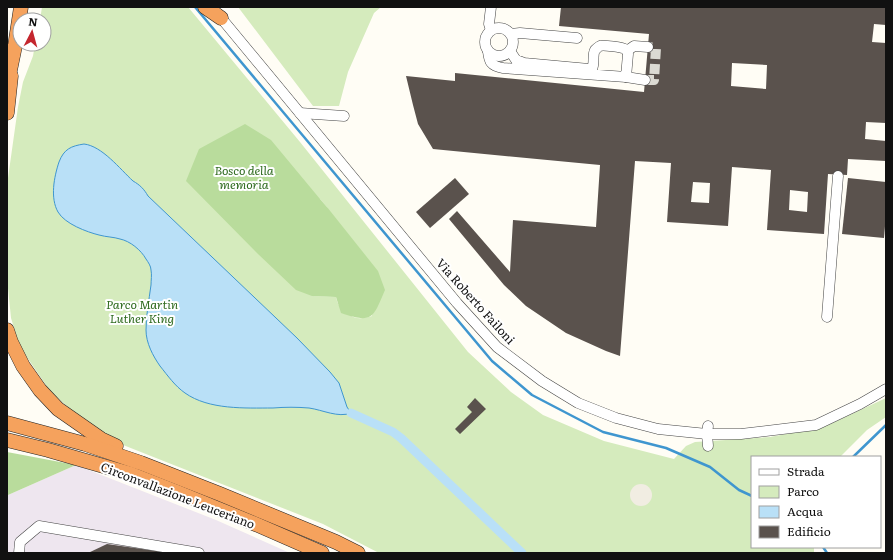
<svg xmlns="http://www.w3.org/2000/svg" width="893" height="560" font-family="Literata,serif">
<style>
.industrial{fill:#eee6ef}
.green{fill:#d5ebbd;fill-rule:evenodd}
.forest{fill:#b9dc9c}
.plaza{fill:#f1ede2}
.water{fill:#b9e0f7;stroke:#3f96cf}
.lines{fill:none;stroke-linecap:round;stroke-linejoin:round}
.stream{stroke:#3f96cf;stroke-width:2.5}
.canal{stroke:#b9e0f7;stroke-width:9}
.building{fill:#5a524d;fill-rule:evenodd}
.minor-tunnel{stroke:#dbdad3;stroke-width:10;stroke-dasharray:10 5;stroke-linecap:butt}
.minor-casing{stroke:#444;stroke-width:11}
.highway-casing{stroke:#222;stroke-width:15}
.minor{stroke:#fff;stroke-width:10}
.highway{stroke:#f5a25d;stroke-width:14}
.labels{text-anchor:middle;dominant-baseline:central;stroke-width:4;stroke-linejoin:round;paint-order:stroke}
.park-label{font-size:12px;font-style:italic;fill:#2f6b1f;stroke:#fff}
.street-label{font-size:12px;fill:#111;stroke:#fff}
</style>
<rect width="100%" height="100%" fill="#fffdf5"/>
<polygon class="industrial" points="76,465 216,520 290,553 8,553 7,496 8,495"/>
<g class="green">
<path d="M42,7h146l112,135 168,210 43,40 32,23 61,26 70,18 12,-13 9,-4 75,-5 54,-10 62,-29v19l-19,13 -27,27h-88v90h62v6h-435l-56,-29 -210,-83 -33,-23 -30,-27 -30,-44 -9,-29 -4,-40 1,-100 10,-71 5,-25 10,-26 2,-12h9v-24h-4zM320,199l7,8 45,109c-10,3 -17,4 -25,-3 -7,-6 -9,-7 -11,-16l-23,-1z"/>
<polygon points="238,7 381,7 374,13 348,72 339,106 313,106"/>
</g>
<g class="forest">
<path d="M245,124l26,16 49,59 7,8 51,64 7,19c-12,28 -12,34 -44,23l-5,-16 -24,-1 -16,-6 -38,-36 -72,-73 13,-32z"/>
<polygon points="7,452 76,465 8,495 7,496"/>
</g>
<circle class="plaza" cx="641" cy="495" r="11"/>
<path class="water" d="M84,144c18,2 36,25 49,37 7,4 11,8 15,15l149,142 33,34 9,11 8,24 4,6c-13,5 -28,-3 -42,-5 -12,-1 -24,-1 -36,0 -28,0 -64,2 -88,-15 -10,-7 -17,-17 -25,-27 -7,-10 -14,-23 -14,-36 0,-15 3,-30 5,-45 0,-5 1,-10 0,-15 0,-4 -3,-8 -5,-11 -5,-9 -16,-18 -26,-20 -6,-2 -14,-2 -21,-4 -12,-3 -34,-11 -41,-23 -8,-14 -4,-35 1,-50 5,-13 12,-16 25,-18z"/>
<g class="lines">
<g class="stream">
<polyline points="195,7 492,361 532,395 603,432 666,448 710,467 739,490 752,496"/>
<polyline points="853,457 886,425"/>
<polyline points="823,547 827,553"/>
</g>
<polyline class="canal" points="351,413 393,432 401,438 522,553"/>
</g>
<g class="building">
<path d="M561,7h325v18l-12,-1 -2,18 14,1v80l-20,-1 -1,17 21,2v20l-38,-2 -1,16 -19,-1 -4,60 -57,-4 4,-60 -39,-3 -4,59 -61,-4 4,-59 -36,-2 -15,195 -14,-5 -40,-18 -40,-27 -22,-21 -55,-66 8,-8 53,61 3,-52 83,7 4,-62 -167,-16 -15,-25 -5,-19 -7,-29 49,5v-8l189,19 5,-58 -90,-8zM732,63l35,2 -1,24 -35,-3zM693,182l17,1 -1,20 -18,-1zM790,190l18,2 -1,20 -18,-2z"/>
<polygon points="455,178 469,194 430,228 416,212"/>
<polygon points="848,178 886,182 886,215 884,238 842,234"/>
<polygon points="475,398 486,409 460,434 455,429 472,412 467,407"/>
<polygon points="107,544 163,552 163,553 88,553"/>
</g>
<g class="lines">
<polyline class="minor-tunnel" points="645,80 654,80 656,48 648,47"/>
<defs>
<g id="minor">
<polyline points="491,7 489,24 491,30"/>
<polyline points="217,13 457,303 497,347 542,381 578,403 616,418 658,429 707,434 741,434 816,425 860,404 886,389"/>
<circle cx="499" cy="42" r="14"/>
<polyline points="511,34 520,33 577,38"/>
<path d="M488,51c1,11 3,15 15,17l123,9 2,-23c-1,-2 0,-3 -3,-5 -2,-2 -22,-4 -25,-3 -1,0 -4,3 -5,4 -3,5 0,13 -3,19h-3l-65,-6 -8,-3 -6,-9"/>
<polyline points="627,51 634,46 648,47"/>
<polyline points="626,77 645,80"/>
<polyline points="300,113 344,116"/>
<polyline points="827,317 838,176"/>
<polyline points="708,446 707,434 708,426"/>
<polyline points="19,553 20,542 39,526 199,553"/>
</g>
<g id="highway">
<polyline points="205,7 221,18"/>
<polyline points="7,85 15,46 21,7"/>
<polyline points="7,113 11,76"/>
<polyline points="7,330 11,342 23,366 40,390 58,409 101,439 116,446"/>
<polyline points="7,423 85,444 141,463 220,494 336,542 358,553"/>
<polyline points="7,440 48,450 131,474 177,492 253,523 322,553"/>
</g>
</defs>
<use href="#minor" class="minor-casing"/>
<use href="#highway" class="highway-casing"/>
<use href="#minor" class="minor"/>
<use href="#highway" class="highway"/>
</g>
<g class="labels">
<g class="park-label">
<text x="244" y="170">Bosco della<tspan x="244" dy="14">memoria</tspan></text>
<text x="142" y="304">Parco Martin<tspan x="142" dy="14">Luther King</tspan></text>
</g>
<g class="street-label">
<text transform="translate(476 301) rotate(48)">Via Roberto Failoni</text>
<text transform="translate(178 495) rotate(21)">Circonvallazione Leuceriano</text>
</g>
</g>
<rect width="893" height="560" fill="none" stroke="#111111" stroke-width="16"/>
<rect x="751" y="456" width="130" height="92" fill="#ffffff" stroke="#a0a0a0"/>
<rect x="759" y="469" width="20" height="6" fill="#ffffff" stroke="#a0a0a0"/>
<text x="787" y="476" font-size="12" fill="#111111">Strada</text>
<rect x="759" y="486" width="20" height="12" fill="#d5ebbd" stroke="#a0a0a0"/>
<text x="787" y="496" font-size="12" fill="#111111">Parco</text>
<rect x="759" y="506" width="20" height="12" fill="#b9e0f7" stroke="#a0a0a0"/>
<text x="787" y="516" font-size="12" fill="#111111">Acqua</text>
<rect x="759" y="526" width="20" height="12" fill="#5a524d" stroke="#a0a0a0"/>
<text x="787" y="536" font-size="12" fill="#111111">Edificio</text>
<g transform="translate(32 32) rotate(6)"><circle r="19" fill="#ffffff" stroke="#a0a0a0"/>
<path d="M0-3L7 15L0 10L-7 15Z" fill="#c4262e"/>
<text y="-6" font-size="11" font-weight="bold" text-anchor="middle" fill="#111111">N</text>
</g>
</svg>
